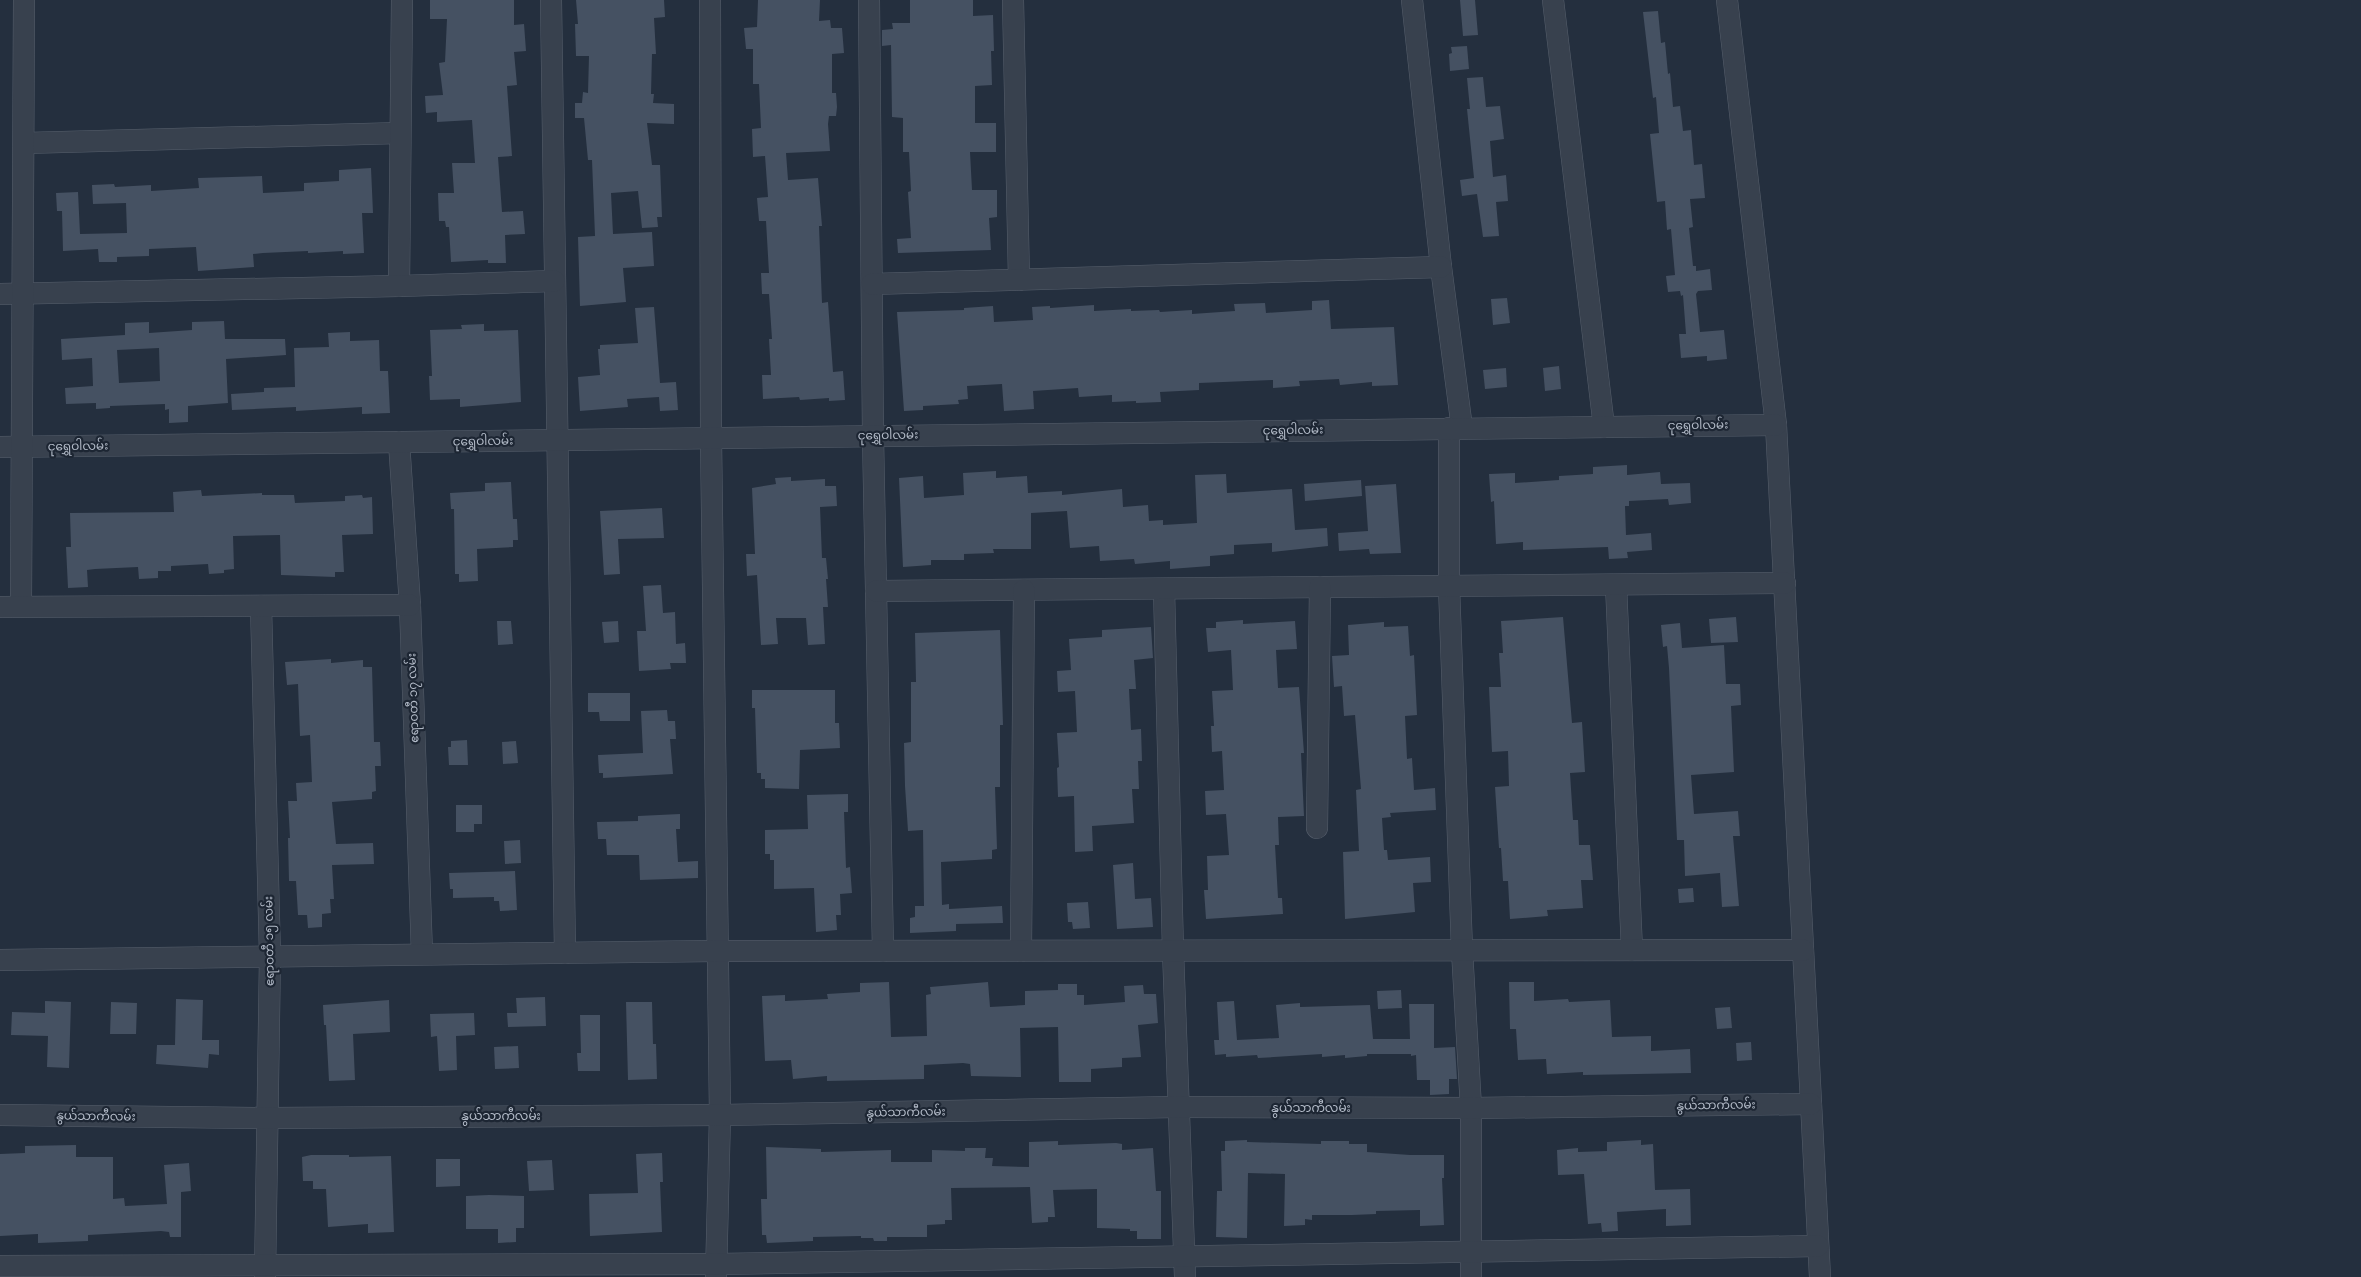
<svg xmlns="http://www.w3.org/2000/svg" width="2361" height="1277" font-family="Raleway,'Noto Sans Myanmar',sans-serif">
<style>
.building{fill:#455162;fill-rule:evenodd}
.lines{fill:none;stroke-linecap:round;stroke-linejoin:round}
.minor-casing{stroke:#565f6c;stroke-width:22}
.minor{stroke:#38414e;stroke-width:21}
.labels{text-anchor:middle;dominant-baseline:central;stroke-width:4.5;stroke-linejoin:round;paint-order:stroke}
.street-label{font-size:12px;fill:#b4bcc9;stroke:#1d2633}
</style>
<rect width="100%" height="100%" fill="#242f3e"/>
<g class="building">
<polygon points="430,0 514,0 514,25 524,24 526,51 514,52 517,85 507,86 512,156 498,157 502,212 523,211 525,234 505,235 506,263 488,263 488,260 451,262 449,227 446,227 445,221 439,221 438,193 454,193 452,163 475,163 472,120 437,122 437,112 426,113 425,96 443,95 439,63 445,62 447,19 430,19"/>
<polygon points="576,0 664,0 665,17 654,18 656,54 652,54 651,94 654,94 653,103 674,104 674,124 647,123 652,165 660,165 662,217 657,217 658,227 642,228 638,191 611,193 613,234 652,232 654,266 623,268 626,302 580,306 578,237 595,236 592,160 588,160 584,118 575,118 575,103 582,103 583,92 588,93 589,56 576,56 575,24 578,24"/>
<polygon points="758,0 820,0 819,21 830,20 831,28 842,28 844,53 832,54 832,93 836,93 837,107 836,116 829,116 828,124 830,151 786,153 788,180 818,178 822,226 819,226 822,303 828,302 833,372 843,371 845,400 829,401 829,398 800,400 799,397 763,399 762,375 771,375 769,339 772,339 769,294 762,294 761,273 769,273 766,221 759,221 757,198 768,197 765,156 753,157 752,129 761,128 759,84 753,84 753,49 746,49 744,28 757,27"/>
<polygon points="910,0 973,0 973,16 993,15 994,51 991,51 992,85 975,86 975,123 996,123 996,152 970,152 972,190 997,190 997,217 989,218 991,250 898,253 897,239 911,238 908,192 911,191 909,152 903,152 903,118 892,117 891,45 882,46 882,30 893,29 892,23 910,23"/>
<polygon points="1460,0 1475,0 1478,35 1463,36"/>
<polygon points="1658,11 1661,43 1665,42 1668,74 1670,73 1673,107 1680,106 1683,131 1691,130 1694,165 1702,164 1705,198 1690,199 1693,227 1689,228 1693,266 1696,266 1696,271 1710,269 1712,290 1698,291 1696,294 1700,332 1724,330 1727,359 1707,361 1707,356 1681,358 1679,334 1686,334 1683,295 1681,296 1680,291 1668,292 1666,276 1675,275 1671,229 1667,230 1665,201 1657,202 1650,134 1659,133 1656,97 1653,98 1643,12"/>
<polygon points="1467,46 1469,69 1450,71 1449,54 1452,53 1451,47"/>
<polygon points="1483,77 1486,107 1500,106 1504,139 1490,141 1493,177 1506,175 1508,201 1496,202 1499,236 1483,237 1477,194 1462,196 1460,180 1474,178 1467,109 1470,109 1467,78"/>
<polygon points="371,168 373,213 362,213 364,253 343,254 343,251 308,253 308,251 263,253 253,254 254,267 198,271 196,247 149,249 149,256 117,257 117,262 99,262 98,249 63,251 62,211 57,211 56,193 78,192 80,234 127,233 126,203 93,204 92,185 114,184 115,187 151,185 151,191 199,188 198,178 262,176 263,193 304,191 304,183 339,181 339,170"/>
<polygon points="1507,298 1510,323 1493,325 1491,299"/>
<polygon points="1329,300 1331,329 1394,327 1398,385 1372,386 1372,382 1340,385 1339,379 1299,381 1300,386 1273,388 1273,380 1199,383 1199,390 1160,392 1161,402 1136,403 1136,401 1112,402 1112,395 1079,397 1078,388 1033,391 1034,409 1004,411 1002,384 967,386 968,399 958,400 959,404 923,406 923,410 904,411 897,312 964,310 964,308 993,306 994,322 1033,320 1032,307 1050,306 1050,308 1094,305 1094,311 1131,309 1131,311 1159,310 1160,312 1192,310 1192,314 1235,311 1234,304 1265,303 1266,313 1312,310 1312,301"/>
<polygon points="654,307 660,383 676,382 678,410 660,411 659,397 627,399 628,407 580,411 578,377 600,375 598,349 600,349 600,345 638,343 635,308"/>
<path d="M224,321l1,18h60l1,16 -60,4 2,44 -40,3v16l-19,1v-14l-4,1v-6l-55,2v2l-14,1v-6l-30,1 -1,-16 28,-2 -1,-28 -30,2 -1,-21 64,-4v-12l24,-1v11l43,-3v-8zM159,348l1,33 -41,2 -2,-33z"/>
<polygon points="484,324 484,331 518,330 521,402 460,407 460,399 430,400 429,376 432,376 430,330 462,329 461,325"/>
<polygon points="350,332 350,341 379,340 380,371 388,371 390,413 362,414 362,407 296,411 296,407 232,410 231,394 264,392 264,388 295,387 294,348 329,347 328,333"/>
<polygon points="1559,366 1561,389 1545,391 1543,368"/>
<polygon points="1506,368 1507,387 1485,389 1483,370"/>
<polygon points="1627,465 1627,475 1660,472 1661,484 1690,483 1691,503 1669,505 1668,499 1629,501 1629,506 1625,506 1626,535 1651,533 1652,550 1627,552 1628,558 1609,559 1608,547 1523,550 1523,542 1496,544 1494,501 1491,502 1489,474 1515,473 1515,483 1559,480 1559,476 1593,474 1593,467"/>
<polygon points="996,471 996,478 1027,476 1028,493 1062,491 1062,495 1122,489 1123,507 1148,505 1149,521 1163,520 1163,525 1197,523 1195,475 1226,474 1227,493 1292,489 1295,530 1327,528 1328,546 1272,552 1272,543 1234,545 1234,554 1210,556 1210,566 1170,569 1170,561 1135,564 1134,559 1100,561 1099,546 1070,548 1067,511 1031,513 1031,549 993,549 994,553 964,554 964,560 931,560 931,565 903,567 899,478 923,476 924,498 964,495 963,473"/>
<polygon points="791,477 791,481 825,479 825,486 836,486 837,506 820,507 822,558 826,558 828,579 826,579 828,607 823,607 825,644 808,645 806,618 776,618 778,644 761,645 757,575 747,576 746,554 755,554 752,488 776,484 775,478"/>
<polygon points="1361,480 1362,496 1305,501 1304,484"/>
<polygon points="511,482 513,519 517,519 518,540 513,540 513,547 477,549 478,581 459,582 459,574 455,574 454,509 451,509 450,493 485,491 485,483"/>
<polygon points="1396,484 1401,553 1370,554 1369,549 1339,551 1338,533 1368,531 1365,486"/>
<polygon points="201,490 202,496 262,493 262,495 294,495 295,503 345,501 345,496 362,495 363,498 372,497 373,534 342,535 344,572 335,572 335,577 281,575 280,535 233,536 234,569 224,570 224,573 209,574 208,564 171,566 171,571 158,571 158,578 139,579 138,567 95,569 87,570 88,587 68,588 66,547 71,547 70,513 174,512 173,492"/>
<polygon points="662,508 664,538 618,539 620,574 604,575 600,511"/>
<polygon points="661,585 663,613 675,612 676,644 685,643 686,663 670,663 671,669 639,671 637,631 646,631 643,586"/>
<polygon points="1563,617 1572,723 1582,722 1585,772 1570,773 1573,820 1578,820 1579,845 1590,845 1593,880 1581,880 1583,908 1547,910 1548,916 1510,919 1508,881 1503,881 1501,848 1499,848 1495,787 1509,786 1508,751 1492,752 1489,687 1501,687 1499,653 1503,653 1501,621"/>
<polygon points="1736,617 1738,642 1711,643 1709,619"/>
<polygon points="1243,620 1243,624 1295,621 1297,649 1276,650 1278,688 1299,687 1304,753 1301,753 1304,816 1278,817 1279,845 1275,845 1278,898 1282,898 1283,914 1206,919 1204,890 1208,890 1207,856 1229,855 1226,814 1206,815 1205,791 1224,790 1222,751 1212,752 1211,726 1214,726 1212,691 1233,690 1231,650 1208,652 1206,628 1216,628 1216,622"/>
<polygon points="497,621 511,621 513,644 498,645"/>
<polygon points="618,621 619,642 604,643 602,622"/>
<polygon points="1384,622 1384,627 1408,626 1410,656 1414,655 1417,715 1405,716 1407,759 1412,758 1414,790 1435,788 1436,810 1390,813 1391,817 1382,818 1384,850 1387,850 1388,860 1430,857 1431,882 1413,883 1415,912 1345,919 1343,852 1359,851 1356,790 1361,789 1355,715 1344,716 1342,686 1334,687 1332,656 1349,655 1348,625"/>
<polygon points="1680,623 1682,648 1724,645 1726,684 1740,684 1741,705 1731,706 1734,772 1691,775 1694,814 1738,811 1740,836 1733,836 1739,906 1722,907 1720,873 1685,876 1684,840 1677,840 1669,668 1667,646 1663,647 1661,625"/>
<polygon points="1151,627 1153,658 1134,660 1136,689 1129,689 1131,730 1141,729 1142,761 1138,761 1139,789 1132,789 1134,823 1092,826 1093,851 1075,852 1074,796 1058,797 1057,768 1059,767 1057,733 1077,732 1075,691 1058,692 1057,671 1071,670 1069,639 1102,637 1102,630"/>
<polygon points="1000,630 1003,725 1000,725 1000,787 995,787 997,849 992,850 992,859 941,862 942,905 949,904 949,909 1002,906 1003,923 956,924 956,931 910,933 910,918 915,917 915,906 924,906 923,830 908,831 905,786 904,743 911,742 911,682 916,682 915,633"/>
<polygon points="331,659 331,663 363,660 363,667 372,667 374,742 380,742 381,766 375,766 376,791 372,792 372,799 332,802 336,844 373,843 374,864 332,865 334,899 330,899 331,913 322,914 322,927 308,928 307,915 298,915 296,881 289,881 288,838 290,838 288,801 297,801 296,783 312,782 310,735 300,736 298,684 287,685 285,662"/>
<polygon points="752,690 835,690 835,723 839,723 840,748 800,750 799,789 765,788 765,779 761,779 761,773 757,773 755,708 752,708"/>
<polygon points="588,693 630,693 630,721 600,721 599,712 588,712"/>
<polygon points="667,710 668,721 675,721 676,739 670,739 673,774 603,778 603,773 599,773 598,755 643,753 641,711"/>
<polygon points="467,740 468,765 449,765 448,747 451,747 451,741"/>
<polygon points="516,741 518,763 503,764 502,742"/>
<polygon points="848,794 848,812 844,812 846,868 850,867 852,893 840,894 841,915 836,915 837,930 816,932 814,888 774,889 774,860 770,860 770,854 765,854 765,830 808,829 807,795"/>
<polygon points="456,805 482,805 482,824 474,824 474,832 456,832"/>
<polygon points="680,814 680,829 676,829 678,862 698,861 698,878 640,880 639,855 607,855 606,839 598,839 597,822 638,821 638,816"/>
<polygon points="520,840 521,863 505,864 504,841"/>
<polygon points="1133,863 1135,899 1151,898 1153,927 1117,929 1113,865"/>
<polygon points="515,871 517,910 500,911 499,901 494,901 494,897 453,898 453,889 450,889 449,873"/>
<polygon points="1693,888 1694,902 1679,903 1678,889"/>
<polygon points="1088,902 1090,928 1073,929 1072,922 1068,922 1067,903"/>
<polygon points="889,982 891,1037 927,1036 926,995 931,994 930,987 988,982 990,1007 1025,1005 1025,991 1058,990 1058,984 1077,984 1077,995 1084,995 1084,1005 1125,1002 1124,986 1143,985 1144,994 1156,994 1158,1023 1138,1025 1141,1057 1122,1058 1122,1067 1091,1069 1091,1082 1059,1082 1058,1027 1020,1028 1021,1077 971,1076 970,1064 963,1063 924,1065 924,1079 827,1081 827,1076 793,1079 791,1060 765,1061 762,996 785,995 785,1001 828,999 827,994 860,992 860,983"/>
<polygon points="1509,982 1534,982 1534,1001 1568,999 1569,1002 1610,1000 1612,1037 1651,1036 1651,1051 1690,1049 1691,1073 1583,1075 1583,1072 1547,1074 1546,1059 1518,1060 1516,1029 1510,1029"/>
<polygon points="1401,990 1402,1008 1378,1009 1377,991"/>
<polygon points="545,997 546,1026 508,1027 507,1013 517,1013 516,998"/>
<polygon points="176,999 203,1000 202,1040 219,1040 219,1055 209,1054 208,1068 156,1064 157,1045 175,1045"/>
<polygon points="389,1000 390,1032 353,1034 355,1080 329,1081 326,1025 324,1025 323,1005"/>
<polygon points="45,1001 71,1002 69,1068 47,1067 48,1036 11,1035 12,1012 45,1013"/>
<polygon points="1234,1001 1237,1040 1279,1038 1276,1005 1300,1003 1300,1007 1370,1005 1373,1039 1410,1039 1409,1004 1434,1004 1434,1048 1455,1047 1457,1079 1449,1079 1449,1094 1430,1095 1430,1080 1417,1080 1416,1055 1411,1056 1411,1054 1367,1054 1367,1056 1345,1058 1345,1055 1322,1057 1322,1054 1258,1058 1257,1055 1226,1057 1226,1054 1215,1055 1214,1040 1219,1040 1217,1002"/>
<polygon points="111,1002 137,1003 136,1034 110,1034"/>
<polygon points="626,1002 652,1002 653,1044 656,1044 657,1079 628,1080"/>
<polygon points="1730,1007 1732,1028 1717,1029 1715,1008"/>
<polygon points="474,1013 475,1035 456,1036 457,1070 439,1071 437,1036 431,1037 430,1014"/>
<polygon points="580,1015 600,1015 600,1071 578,1071 577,1053 581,1053"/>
<polygon points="1751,1042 1752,1060 1737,1061 1736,1043"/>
<polygon points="518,1046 519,1068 495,1069 494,1047"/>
<polygon points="1247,1140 1247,1142 1321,1144 1321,1141 1349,1141 1349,1144 1367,1144 1367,1152 1410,1155 1444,1155 1444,1178 1442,1178 1444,1225 1420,1226 1420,1210 1376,1211 1376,1214 1352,1215 1312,1215 1312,1220 1305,1219 1305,1225 1284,1226 1285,1174 1248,1173 1247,1238 1216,1237 1217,1191 1222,1191 1221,1151 1225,1151 1225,1141"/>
<polygon points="1641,1140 1641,1145 1653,1144 1655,1190 1690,1189 1691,1225 1666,1226 1666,1209 1617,1212 1618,1231 1602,1232 1601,1223 1588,1224 1584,1174 1558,1175 1557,1150 1578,1148 1578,1152 1607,1151 1607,1142"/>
<polygon points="1058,1141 1058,1145 1116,1143 1122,1144 1122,1150 1153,1148 1156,1191 1161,1191 1161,1239 1137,1239 1137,1231 1130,1231 1130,1229 1097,1228 1097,1189 1053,1190 1055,1217 1048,1217 1048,1222 1032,1223 1030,1187 951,1188 952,1220 945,1220 945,1224 927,1225 927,1237 887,1237 887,1241 874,1241 873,1238 861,1238 861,1236 813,1237 813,1241 767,1243 766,1235 762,1235 761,1199 767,1199 766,1147 821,1149 821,1152 891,1150 891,1162 932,1162 932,1150 965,1151 965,1148 986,1148 985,1158 993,1158 992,1166 1029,1167 1029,1142"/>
<polygon points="76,1145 76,1157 113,1157 113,1199 124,1198 125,1206 167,1204 164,1165 189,1163 191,1191 181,1192 181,1237 170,1237 169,1232 161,1231 88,1235 88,1241 38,1243 38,1234 0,1236 0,1154 25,1153 25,1146"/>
<polygon points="662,1153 663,1182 660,1182 662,1232 590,1236 589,1194 638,1193 636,1154"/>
<polygon points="311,1155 349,1155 349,1157 391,1156 394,1232 368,1233 368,1224 328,1227 326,1189 313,1189 313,1181 303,1181 302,1157"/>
<polygon points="436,1159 460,1159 460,1186 436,1187"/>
<polygon points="552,1160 554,1190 529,1191 527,1161"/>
<polygon points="489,1195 524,1196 524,1228 516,1228 516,1242 498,1243 498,1229 466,1229 466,1196"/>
</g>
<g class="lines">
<defs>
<g id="minor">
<polyline points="551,0 565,953"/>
<polyline points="710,0 711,438 720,1115 716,1277"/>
<polyline points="869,0 873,436 883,951"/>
<polyline points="1013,0 1019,280"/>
<polyline points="1412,0 1441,267 1462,428"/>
<polyline points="1553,0 1604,427"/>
<polyline points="1727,0 1776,425 1820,1277"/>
<polyline points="25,143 400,133"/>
<polyline points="872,284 1441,267"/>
<polyline points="399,286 402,0"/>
<polyline points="0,294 399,286 554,281"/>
<polyline points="1449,428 1449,586 1462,950 1471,1108 1471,1277"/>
<polyline points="399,442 410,605 422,954"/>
<polyline points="0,447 1776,425"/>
<polyline points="1616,585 1632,950"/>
<polyline points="1164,589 1173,951 1185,1277"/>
<polyline points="876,591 1785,583"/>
<polyline points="21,606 24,0"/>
<polyline points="261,606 270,956 265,1277"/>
<polyline points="0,607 410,605"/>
<polyline points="1317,828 1320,587"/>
<polyline points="1021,951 1024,590"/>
<polyline points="0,960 717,951 1803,950"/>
<polyline points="0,1115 267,1118 720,1115 1178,1107 1471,1108 1811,1104"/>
<polyline points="0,1266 717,1264 1818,1246"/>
</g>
</defs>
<use href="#minor" class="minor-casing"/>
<use href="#minor" class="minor"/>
</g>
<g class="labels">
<g class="street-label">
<text transform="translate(1698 425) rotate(-1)">ငုရွှေဝါလမ်း</text>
<text transform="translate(1293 430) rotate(-1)">ငုရွှေဝါလမ်း</text>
<text transform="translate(888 435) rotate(-1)">ငုရွှေဝါလမ်း</text>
<text transform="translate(483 441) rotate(-1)">ငုရွှေဝါလမ်း</text>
<text transform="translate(78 446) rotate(-1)">ငုရွှေဝါလမ်း</text>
<text transform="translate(413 698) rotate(-92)">ဧရာဝတီ ၁၇ လမ်း</text>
<text transform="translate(269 941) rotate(-91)">ဧရာဝတီ ၁၅ လမ်း</text>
<text transform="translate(1716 1105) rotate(-1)">နွယ်သာကီလမ်း</text>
<text x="1311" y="1108">နွယ်သာကီလမ်း</text>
<text transform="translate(906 1112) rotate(-1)">နွယ်သာကီလမ်း</text>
<text transform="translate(96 1116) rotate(1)">နွယ်သာကီလမ်း</text>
<text x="501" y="1116">နွယ်သာကီလမ်း</text>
</g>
</g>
</svg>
